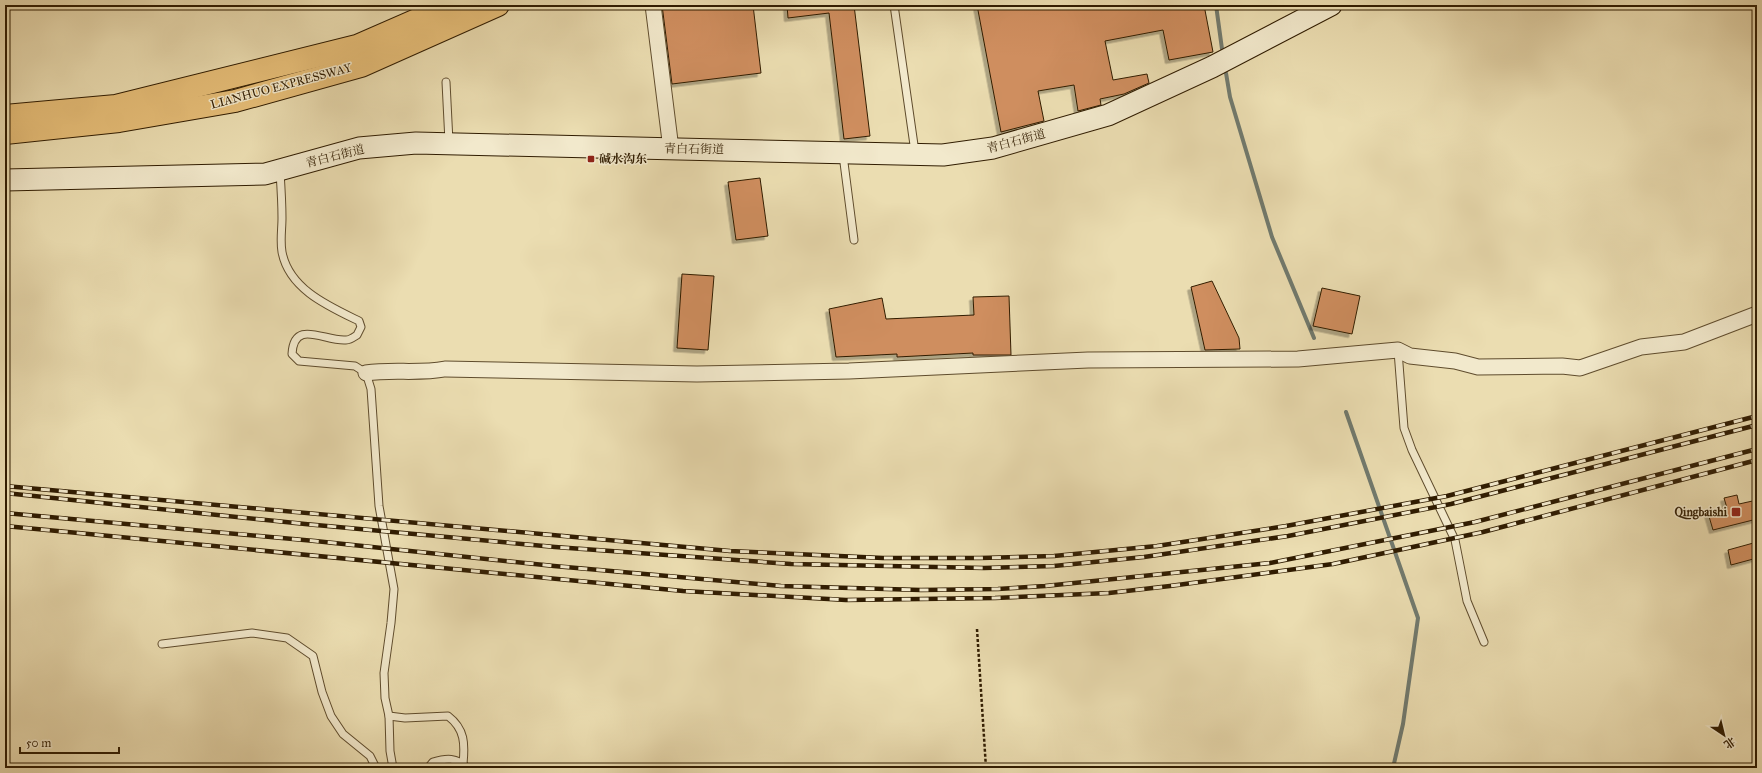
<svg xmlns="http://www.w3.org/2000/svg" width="1762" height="773" font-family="'IM FELL Great Primer','Noto Serif SC',serif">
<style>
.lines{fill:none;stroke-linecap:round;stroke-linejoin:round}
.stream{stroke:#717a6e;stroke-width:4}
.building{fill:#cf8e5f;stroke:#301c01;filter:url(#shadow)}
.lane-casing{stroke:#5f4c2d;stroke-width:9}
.street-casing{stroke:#5f4c2d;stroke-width:17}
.secondary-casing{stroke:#301c01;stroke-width:23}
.highway-casing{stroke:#301c01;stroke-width:24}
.path{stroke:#301c01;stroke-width:2.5;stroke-dasharray:3 2;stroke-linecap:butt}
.lane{stroke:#f2e9cc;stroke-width:7}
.street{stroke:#f2e9cc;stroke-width:15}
.secondary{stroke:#f2e9cc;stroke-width:21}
.highway{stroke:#e6be78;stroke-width:22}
.rail-casing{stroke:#301c01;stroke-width:4.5}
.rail{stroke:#f2e9cc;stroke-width:3;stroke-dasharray:9;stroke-linecap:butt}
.poi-dot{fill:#8f2418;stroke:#f2e9cc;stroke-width:1.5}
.labels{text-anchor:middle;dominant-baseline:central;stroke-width:3;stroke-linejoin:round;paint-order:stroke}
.street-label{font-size:12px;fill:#301c01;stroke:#f2e9cc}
.poi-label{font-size:12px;font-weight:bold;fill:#301c01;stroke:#f2e9cc;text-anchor:start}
</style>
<defs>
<filter id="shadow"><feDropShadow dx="-3.5" dy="3.5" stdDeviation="0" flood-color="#0004"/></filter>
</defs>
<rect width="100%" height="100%" fill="#ebddb1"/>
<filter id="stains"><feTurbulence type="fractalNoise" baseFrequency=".005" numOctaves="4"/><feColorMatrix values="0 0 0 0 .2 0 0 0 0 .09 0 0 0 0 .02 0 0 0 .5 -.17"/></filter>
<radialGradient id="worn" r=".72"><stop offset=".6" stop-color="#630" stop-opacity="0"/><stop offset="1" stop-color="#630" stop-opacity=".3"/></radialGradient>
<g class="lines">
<g class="stream">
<polyline points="1216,5 1222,49"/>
<polyline points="1226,73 1230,97 1272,237 1314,338"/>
<polyline points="1346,412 1418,618 1403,724 1393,768"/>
</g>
</g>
<g class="building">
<polygon points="662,5 753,5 761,73 672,84"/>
<polygon points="787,5 854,5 870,136 844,139 829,13 788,18"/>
<polygon points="977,5 1204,5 1213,52 1169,60 1163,30 1105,41 1113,80 1147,74 1149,83 1124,94 1100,99 1101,105 1078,111 1074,85 1038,91 1044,121 1001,132"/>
<polygon points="760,178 768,236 736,240 728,182"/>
<polygon points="682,274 714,276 708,350 677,348"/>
<polygon points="1212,281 1239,338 1240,349 1205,350 1191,287"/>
<polygon points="1322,288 1360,296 1352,334 1313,326"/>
<polygon points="1009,296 1011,355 973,355 973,353 897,357 897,354 836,357 829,309 882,298 886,319 974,315 973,297"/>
<polygon points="1737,495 1739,504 1757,500 1757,519 1713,530 1708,513 1727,508 1724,498"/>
<polygon points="1757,542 1757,558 1731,565 1728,550"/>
</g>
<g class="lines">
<defs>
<g id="lane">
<polyline points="894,5 915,152"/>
<polyline points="446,82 449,142"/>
<polyline points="843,155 854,240"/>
<path d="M280,172c1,15 2,31 2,46 0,11 -2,23 0,34 7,37 46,54 77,69l2,6 -4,8c-3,2 -7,5 -11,5 -21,2 -52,-22 -54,14l7,7 56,5 11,7 5,16 8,117 15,83 -3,34 -7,50 1,25 4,18 1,35 3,17"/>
<polyline points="1398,351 1404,428 1412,450 1455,540 1467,601 1484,642"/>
<polyline points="162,644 252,633 287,638 313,656 322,692 331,716 343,734 370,756 376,768"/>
<path d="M389,716l16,2 43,-2c17,13 17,28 15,48"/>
<path d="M428,768l5,-6c13,-4 24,-5 34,6"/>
</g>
<g id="street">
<polyline points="653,5 671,149"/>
<path d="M366,373c26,-4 53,1 79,-4l252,5 152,-3 239,-11 210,-1 100,-9 12,6 45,5 23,6 84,-1 18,2 61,-21 43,-5 73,-28"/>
</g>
<polyline id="secondary" points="5,180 265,174 359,148 416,143 943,155 993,148 1108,115 1212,67 1331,5"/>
<g id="highway">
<polyline points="5,116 116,106 357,46 451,5"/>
<polyline points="5,133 119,121 235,101 361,66 498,5"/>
</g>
</defs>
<use href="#lane" class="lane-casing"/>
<use href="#street" class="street-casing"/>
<use href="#secondary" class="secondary-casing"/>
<use href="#highway" class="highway-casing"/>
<g class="path">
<polyline points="977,629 986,768"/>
<polyline points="303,768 310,766"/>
</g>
<use href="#lane" class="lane"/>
<use href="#street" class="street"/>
<use href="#secondary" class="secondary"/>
<use href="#highway" class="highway"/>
<defs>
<g id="rail">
<polyline points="5,486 730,551 883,558 980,558 1054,556 1157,546 1286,526 1447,496 1757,416"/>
<polyline points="5,493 305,524 555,547 791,564 984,568 1054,566 1144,557 1288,536 1451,504 1757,425"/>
<polyline points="5,513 315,541 554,566 781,586 921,590 998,589 1045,586 1270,563 1475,522 1757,449"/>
<polyline points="5,526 683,591 846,600 995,598 1109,593 1170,586 1333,564 1483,532 1757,460"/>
</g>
</defs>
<use href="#rail" class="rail-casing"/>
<use href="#rail" class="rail"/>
</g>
<g class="poi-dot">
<rect x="587" y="155" width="8" height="8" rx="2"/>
<rect x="1731" y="507" width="10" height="10" rx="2"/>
</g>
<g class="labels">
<g class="street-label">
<text transform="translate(281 86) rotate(-15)">LIANHUO EXPRESSWAY</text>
<text transform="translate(1016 141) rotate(-15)">青白石街道</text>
<text transform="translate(694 149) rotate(1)">青白石街道</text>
<text transform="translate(335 156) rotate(-14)">青白石街道</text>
</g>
<g class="poi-label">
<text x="599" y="159">碱水沟东</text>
<text x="1727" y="512" text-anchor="end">Qingbaishi</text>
</g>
</g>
<rect width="1762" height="773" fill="none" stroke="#ebddb1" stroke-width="20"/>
<rect x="6" y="6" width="1750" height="761" fill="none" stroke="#301c01" stroke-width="2"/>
<rect x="10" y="10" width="1742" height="753" fill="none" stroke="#301c01"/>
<g transform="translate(1724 735) rotate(145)" stroke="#f2e9cc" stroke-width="3" paint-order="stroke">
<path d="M0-3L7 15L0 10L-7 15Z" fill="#301c01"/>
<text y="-6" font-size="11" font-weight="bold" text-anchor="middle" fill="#301c01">北</text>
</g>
<path d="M20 747v6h99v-6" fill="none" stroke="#301c01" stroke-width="2"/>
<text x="26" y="747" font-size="12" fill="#301c01" stroke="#f2e9cc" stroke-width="3" paint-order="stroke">50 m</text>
<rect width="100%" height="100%" filter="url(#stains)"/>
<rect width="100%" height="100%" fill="url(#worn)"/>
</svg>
